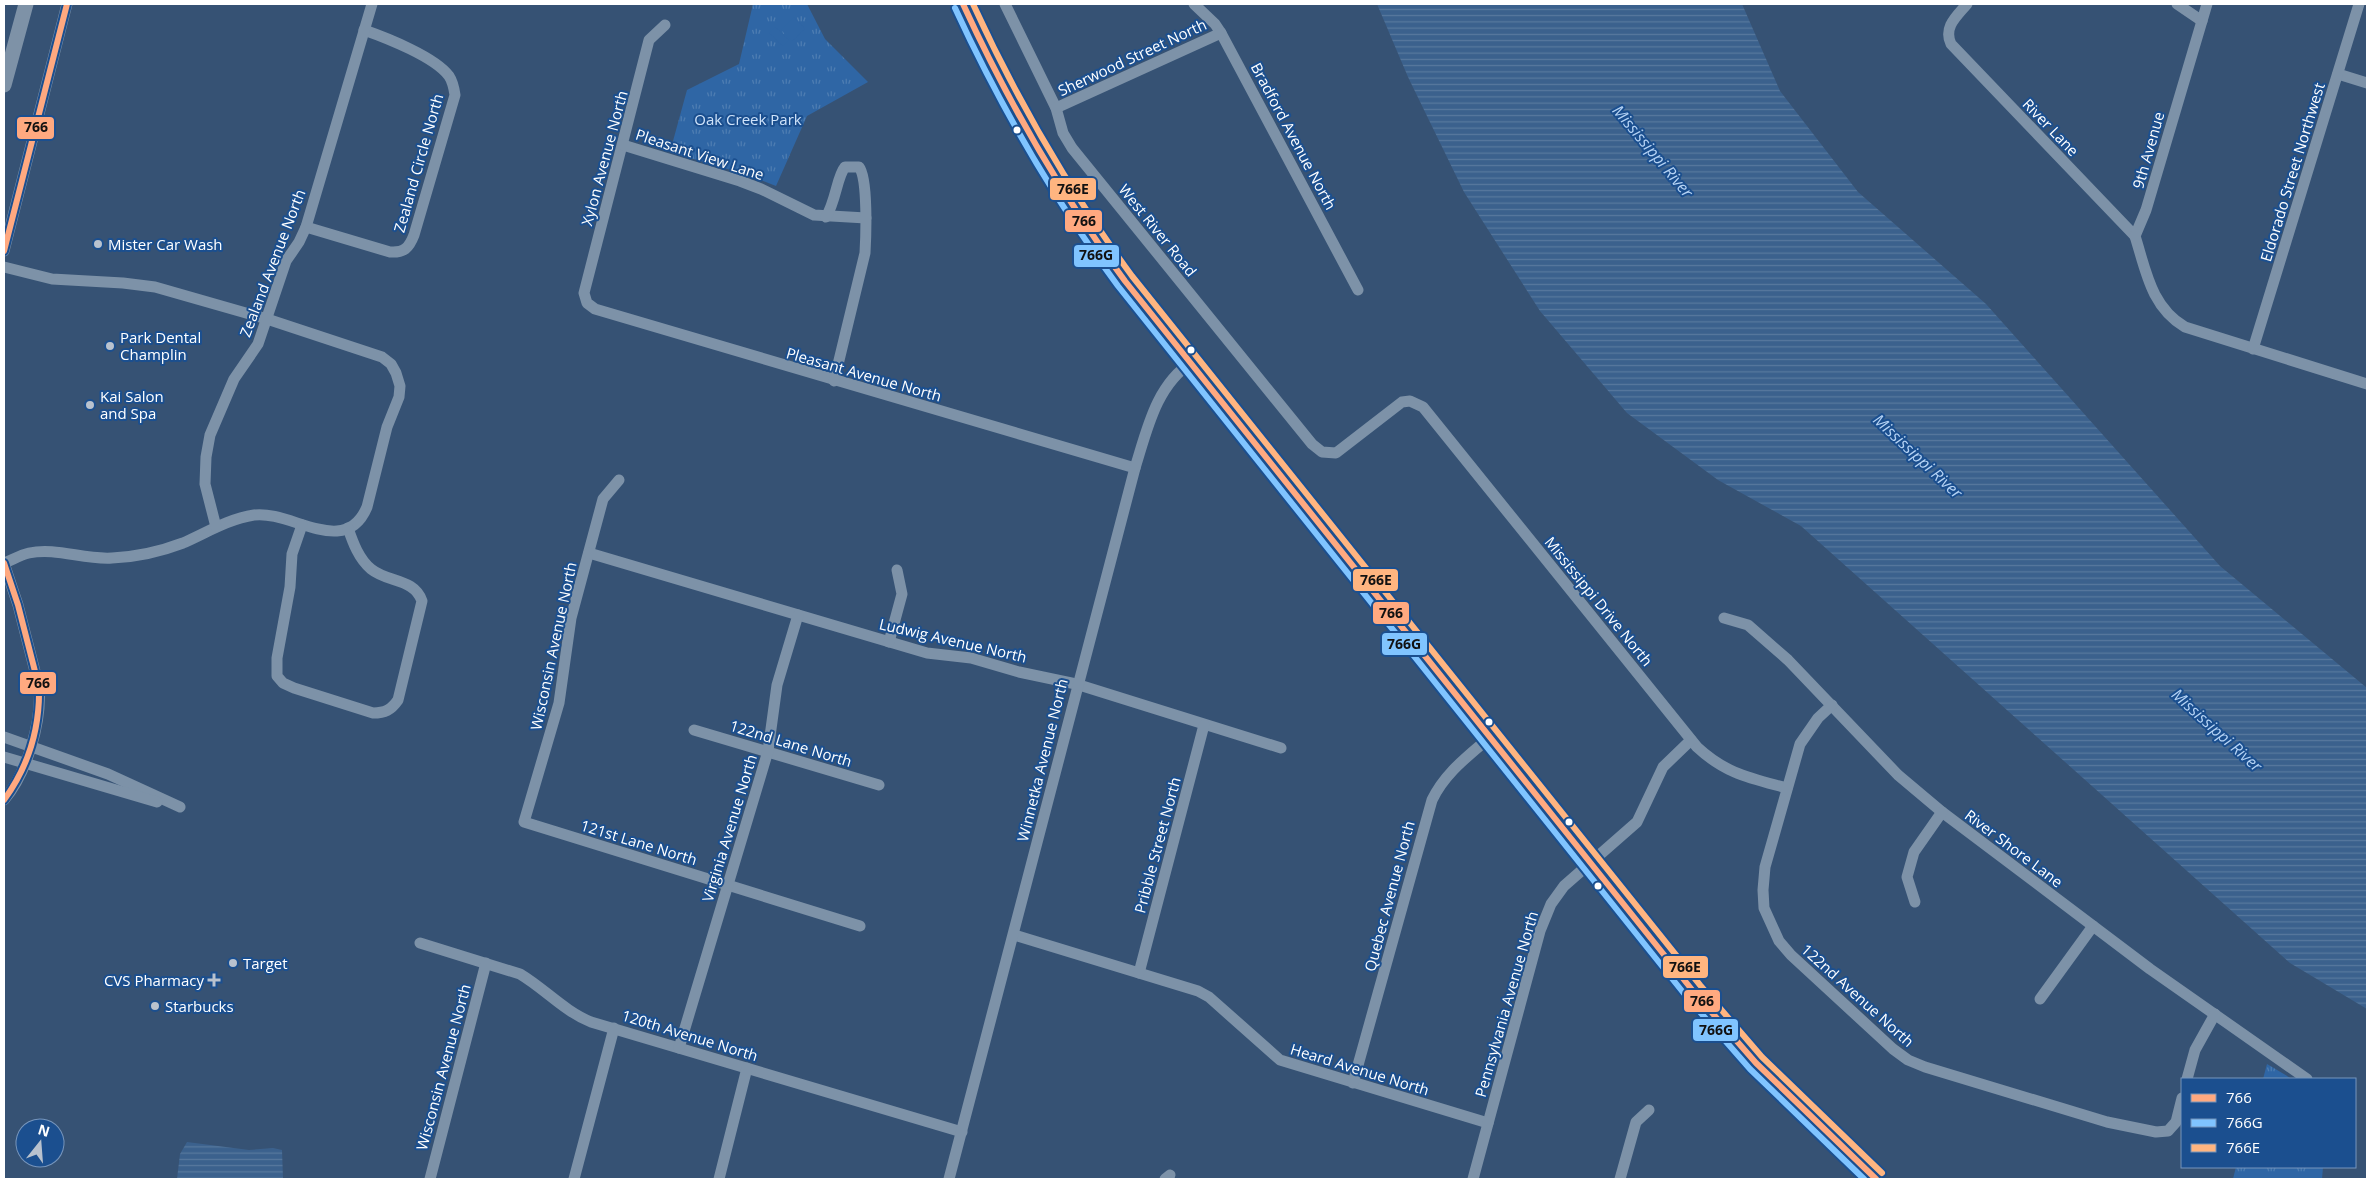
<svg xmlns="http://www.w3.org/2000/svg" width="2371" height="1183" font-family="'Open Sans',sans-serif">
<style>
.grass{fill:url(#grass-tufts)}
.garden{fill:#2f66a5}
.water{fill:url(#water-rules)}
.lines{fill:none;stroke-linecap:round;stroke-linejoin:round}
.minor{stroke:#7d92a8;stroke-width:11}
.major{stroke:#7d8ea7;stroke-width:14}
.highway{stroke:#7e92a7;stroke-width:15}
.bus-1-casing{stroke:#1b4f8f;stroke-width:10}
.bus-2-casing{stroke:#1b4f8f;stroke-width:10}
.bus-3-casing{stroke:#1b4f8f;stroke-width:10}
.bus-1{stroke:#ffa980;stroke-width:6}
.bus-2{stroke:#80c4ff;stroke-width:6}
.bus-3{stroke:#ffb580;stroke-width:6}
.bus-dot{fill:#fff;stroke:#1b4f8f;stroke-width:2}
.poi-dot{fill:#b9c2ce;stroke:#1b4f8f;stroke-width:2}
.labels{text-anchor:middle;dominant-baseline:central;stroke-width:4;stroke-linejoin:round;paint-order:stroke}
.street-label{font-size:15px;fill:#fff;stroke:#1b4f8f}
.park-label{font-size:15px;fill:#cfe3fa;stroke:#1b4f8f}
.poi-label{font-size:15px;fill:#fff;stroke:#1b4f8f;text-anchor:start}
.water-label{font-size:16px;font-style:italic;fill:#b5d3f5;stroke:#1b4f8f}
.line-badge{stroke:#1b4f8f;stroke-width:2}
.pale-badge-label{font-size:14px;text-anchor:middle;font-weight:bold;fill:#111}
</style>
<defs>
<pattern id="grass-tufts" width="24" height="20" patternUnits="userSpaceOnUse" patternTransform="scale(1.25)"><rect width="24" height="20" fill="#2f66a5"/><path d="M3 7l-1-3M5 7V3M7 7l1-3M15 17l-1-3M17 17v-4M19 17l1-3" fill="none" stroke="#4e7db2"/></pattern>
<pattern id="water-rules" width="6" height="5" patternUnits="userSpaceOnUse" patternTransform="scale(1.25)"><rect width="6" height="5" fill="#3b618d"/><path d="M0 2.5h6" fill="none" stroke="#58799e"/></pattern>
</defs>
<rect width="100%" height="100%" fill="#365274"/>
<g class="grass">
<polygon points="753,4 807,4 825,39 868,82 807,116 776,186 751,176 670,152 687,90 739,64"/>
<polygon points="2267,1064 2292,1079 2263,1079"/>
<polygon points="2236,1167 2323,1167 2322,1179 2233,1179"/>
</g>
<g class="garden">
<polygon points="794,17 805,29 792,41 781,30"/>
<polygon points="775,27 789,40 783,46 769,33"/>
</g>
<g class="water">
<polygon points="1377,4 1742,4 1780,91 1858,192 1986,304 2220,566 2367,688 2367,1009 2290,963 1801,526 1718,480 1627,413 1540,311 1464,192 1408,77"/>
<polygon points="187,1142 249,1150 273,1148 282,1150 283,1179 177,1179 180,1154"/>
</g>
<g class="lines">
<g class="minor">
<path d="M1005,4l51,104 7,25 9,15 240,296 10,8 14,1 66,-51 8,-1 13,6 274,340c29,27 53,31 90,41"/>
<polyline points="1194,4 1215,24 1221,33 1358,290"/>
<path d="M1967,4c-10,12 -24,23 -16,40l184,192"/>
<polyline points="2177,4 2202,21"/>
<path d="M2207,4l-61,206 -11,26c11,35 16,71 50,91l182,57"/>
<polyline points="665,25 649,40 584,293 587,303 595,309 1135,468"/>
<polyline points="2338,74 2367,83"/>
<polyline points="1056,108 1221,33"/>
<polyline points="623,145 740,181 761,189 814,215 866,218"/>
<path d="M826,217c10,-16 11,-41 19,-50h14c9,11 7,69 6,86l-31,128"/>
<path d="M306,227l84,25c14,1 19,-4 24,-17l41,-140c-1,-7 -2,-13 -6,-19 -14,-19 -62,-38 -85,-46"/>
<polyline points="4,251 67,4"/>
<path d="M4,267l48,12 71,4 32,4 112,32 115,38 9,7 5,9 4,13 -1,11 -12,30 -20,80c-22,52 -76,3 -113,8 -26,4 -48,18 -71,28 -21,8 -48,14 -71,15 -28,2 -56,-11 -83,-5 -9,2 -17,7 -25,10"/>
<polyline points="2253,349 2359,4"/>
<polyline points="619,480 603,499 571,618 559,703 524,822 860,926"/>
<path d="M302,525l-10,29 -2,33 -13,71v18l6,7 11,5 79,25c12,0 18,-3 25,-13l24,-99c-8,-23 -34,-18 -51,-32 -12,-10 -18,-26 -23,-41"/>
<polyline points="216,527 205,484 206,457 210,435 234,379 258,344 286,261 299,242 306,227 372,4"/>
<polyline points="589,553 927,653 971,658 1019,672 1076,684 1281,748"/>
<path d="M4,563l14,42 21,82c3,35 -12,86 -35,113"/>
<polyline points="1724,618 1748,625 1788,660 1898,775 1942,812 2150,969 2307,1079"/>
<polyline points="889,642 902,594 897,570"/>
<polyline points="1832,705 1818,718 1800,744 1765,867 1763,890 1764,908 1779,941 1791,955 1893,1049 1908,1060 1925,1067 2107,1122 2156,1132 2168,1131 2176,1122 2182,1098"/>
<polyline points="694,730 879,785"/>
<polyline points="4,737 108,774 180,807"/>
<polyline points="4,757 157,802"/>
<polyline points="1915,902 1907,877 1914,852 1942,812"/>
<polyline points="1014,935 1198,991 1209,997 1280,1060 1488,1123"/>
<path d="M420,943l100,31c25,15 44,37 71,48l371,110"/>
<polyline points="1139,973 1204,725"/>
<polyline points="2040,999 2093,926"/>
<polyline points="679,1048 768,751 777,685 798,615"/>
<polyline points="2187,1079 2195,1050 2215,1014"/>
<path d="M1353,1083l79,-283c13,-27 35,-43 58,-63"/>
<polyline points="430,1179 486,963"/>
<polyline points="574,1179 614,1028"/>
<polyline points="719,1179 747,1068"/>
<path d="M949,1179c64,-236 122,-474 186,-711 12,-38 21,-83 57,-106"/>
<polyline points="1165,1179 1170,1175"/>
<polyline points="1473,1179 1540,931 1551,904 1564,886 1637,822 1663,767 1691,740"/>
<polyline points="1620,1179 1636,1122 1649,1110"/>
</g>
<path class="major" d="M963,4c43,98 98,192 162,277l568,710 63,72 120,116"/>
<polyline class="highway" points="4,85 26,4"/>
<defs>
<g id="bus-1">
<path d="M963,4c45,98 98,190 162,277l568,710 63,72 120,116"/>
<polyline points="4,251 67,4"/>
<path d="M4,563l14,42 21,82c1,41 -11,80 -35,113"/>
</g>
<path id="bus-2" d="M955,8c45,98 99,191 163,278l568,710 64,73 114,110"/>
<path id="bus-3" d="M973,4c44,96 96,186 159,272l568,709 62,72 120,116"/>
</defs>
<use href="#bus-1" class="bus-1-casing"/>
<use href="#bus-2" class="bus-2-casing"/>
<use href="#bus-3" class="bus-3-casing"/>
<use href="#bus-1" class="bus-1"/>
<use href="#bus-2" class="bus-2"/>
<use href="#bus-3" class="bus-3"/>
</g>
<g class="bus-dot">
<circle cx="1017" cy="130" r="4.5"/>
<circle cx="1191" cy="350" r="4.5"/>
<circle cx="1489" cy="722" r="4.5"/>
<circle cx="1569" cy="822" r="4.5"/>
<circle cx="1598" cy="886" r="4.5"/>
</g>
<g class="poi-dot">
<circle cx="98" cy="244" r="5"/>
<circle cx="110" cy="346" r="5"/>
<circle cx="90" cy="405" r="5"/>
<circle cx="233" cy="963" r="5"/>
<path d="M211.5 972.5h5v5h5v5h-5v5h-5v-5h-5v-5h5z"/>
<circle cx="155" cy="1006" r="5"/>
</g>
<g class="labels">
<g class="street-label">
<text transform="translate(1132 57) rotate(-25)">Sherwood Street North</text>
<text transform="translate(2051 127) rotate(46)">River Lane</text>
<text transform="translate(1294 136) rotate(62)">Bradford Avenue North</text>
<text transform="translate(2148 150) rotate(-74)">9th Avenue</text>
<text transform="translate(700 154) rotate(18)">Pleasant View Lane</text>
<text transform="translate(604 158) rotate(-75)">Xylon Avenue North</text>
<text transform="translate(418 163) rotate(-74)">Zealand Circle North</text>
<text transform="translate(2292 172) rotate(-73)">Eldorado Street Northwest</text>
<text transform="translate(1158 230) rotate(51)">West River Road</text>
<text transform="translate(272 263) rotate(-69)">Zealand Avenue North</text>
<text transform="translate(864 374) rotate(16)">Pleasant Avenue North</text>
<text transform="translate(1599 601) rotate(51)">Mississippi Drive North</text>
<text transform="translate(953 640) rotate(13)">Ludwig Avenue North</text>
<text transform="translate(553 646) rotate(-78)">Wisconsin Avenue North</text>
<text transform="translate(791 743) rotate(17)">122nd Lane North</text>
<text transform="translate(1042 760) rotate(-76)">Winnetka Avenue North</text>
<text transform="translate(729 828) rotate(-73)">Virginia Avenue North</text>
<text transform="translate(639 842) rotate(17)">121st Lane North</text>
<text transform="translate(1157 845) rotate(-75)">Pribble Street North</text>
<text transform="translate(2014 848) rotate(37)">River Shore Lane</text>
<text transform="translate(1389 896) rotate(-75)">Quebec Avenue North</text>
<text transform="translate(1858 995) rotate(42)">122nd Avenue North</text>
<text transform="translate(1506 1004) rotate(-74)">Pennsylvania Avenue North</text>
<text transform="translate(690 1035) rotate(17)">120th Avenue North</text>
<text transform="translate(443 1067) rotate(-75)">Wisconsin Avenue North</text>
<text transform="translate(1360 1069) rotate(17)">Heard Avenue North</text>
</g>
<g class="park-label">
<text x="748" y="119">Oak Creek Park</text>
</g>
<g class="poi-label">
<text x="108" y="244">Mister Car Wash</text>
<text x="120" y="337">Park Dental<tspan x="120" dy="17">Champlin</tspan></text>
<text x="100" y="396">Kai Salon<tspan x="100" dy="17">and Spa</tspan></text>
<text x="243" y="963">Target</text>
<text x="204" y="980" text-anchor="end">CVS Pharmacy</text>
<text x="165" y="1006">Starbucks</text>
</g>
<g class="water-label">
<text transform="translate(1653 151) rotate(50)">Mississippi River</text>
<text transform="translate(1918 456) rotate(43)">Mississippi River</text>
<text transform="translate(2217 730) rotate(42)">Mississippi River</text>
</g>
</g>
<g class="line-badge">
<rect x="16" y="116" width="39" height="24" rx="5" fill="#ffa980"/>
<rect x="1049" y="177" width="48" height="24" rx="5" fill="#ffb580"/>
<rect x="1064" y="209" width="39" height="24" rx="5" fill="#ffa980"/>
<rect x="1073" y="244" width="47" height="24" rx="5" fill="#80c4ff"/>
<rect x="1352" y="568" width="47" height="24" rx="5" fill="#ffb580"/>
<rect x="1372" y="601" width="38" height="24" rx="5" fill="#ffa980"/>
<rect x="1381" y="632" width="47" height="24" rx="5" fill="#80c4ff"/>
<rect x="19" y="671" width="38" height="24" rx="5" fill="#ffa980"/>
<rect x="1662" y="955" width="47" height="24" rx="5" fill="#ffb580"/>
<rect x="1683" y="989" width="38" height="24" rx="5" fill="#ffa980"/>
<rect x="1692" y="1018" width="47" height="24" rx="5" fill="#80c4ff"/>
</g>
<g class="pale-badge-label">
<text x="36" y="132">766</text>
<text x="1073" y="194">766E</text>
<text x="1084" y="226">766</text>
<text x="1096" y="260">766G</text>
<text x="1376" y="585">766E</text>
<text x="1391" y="618">766</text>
<text x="1404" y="649">766G</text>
<text x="38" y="688">766</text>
<text x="1685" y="972">766E</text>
<text x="1702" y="1006">766</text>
<text x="1716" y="1035">766G</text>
</g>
<rect width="2371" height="1183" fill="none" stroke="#ffffff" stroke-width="10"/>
<rect x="2181" y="1078" width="175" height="90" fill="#1b4f8f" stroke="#7695bc"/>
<rect x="2191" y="1094" width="25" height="8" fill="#ffa980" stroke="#7695bc"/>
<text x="2226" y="1103" font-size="15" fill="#ffffff">766</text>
<rect x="2191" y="1119" width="25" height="8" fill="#80c4ff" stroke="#7695bc"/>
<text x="2226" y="1128" font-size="15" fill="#ffffff">766G</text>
<rect x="2191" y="1144" width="25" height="8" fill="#ffb580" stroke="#7695bc"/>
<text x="2226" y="1153" font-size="15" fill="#ffffff">766E</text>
<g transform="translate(40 1143) rotate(17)"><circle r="24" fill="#1b4f8f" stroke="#7695bc"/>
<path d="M0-4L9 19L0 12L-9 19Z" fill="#b9c2ce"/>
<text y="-8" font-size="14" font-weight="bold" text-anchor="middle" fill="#ffffff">N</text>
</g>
</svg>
